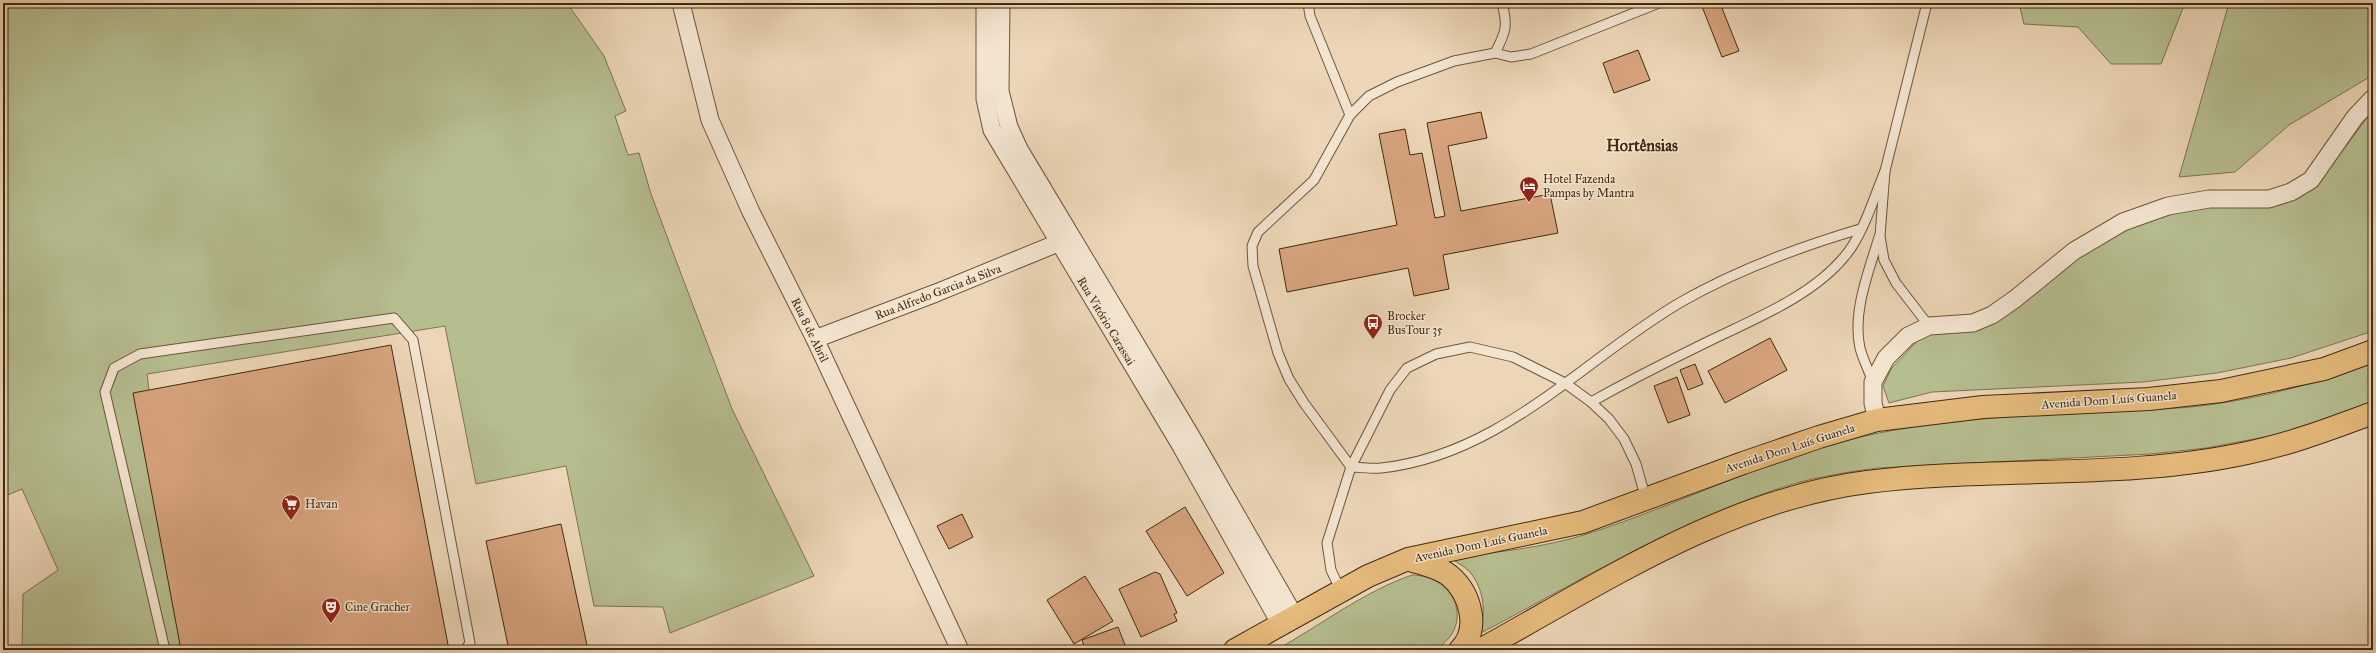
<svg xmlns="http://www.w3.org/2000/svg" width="2376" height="653" font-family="'IM FELL Great Primer',serif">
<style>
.green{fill:#b6be90;stroke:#7c744f}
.building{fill:#d7a47e;stroke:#422a0e}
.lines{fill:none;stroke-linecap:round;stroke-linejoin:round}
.service-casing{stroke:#6c5538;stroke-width:11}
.minor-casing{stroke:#6c5538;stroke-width:19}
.primary-casing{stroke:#422a0e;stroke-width:24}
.service{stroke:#f3e4d0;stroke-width:9}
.minor{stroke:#f3e4d0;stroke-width:17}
.primary{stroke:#e6bb7c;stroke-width:22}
.labels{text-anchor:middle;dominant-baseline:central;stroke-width:3;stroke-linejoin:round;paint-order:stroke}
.poi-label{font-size:12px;fill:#422a0e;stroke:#f3e4d0;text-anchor:start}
.street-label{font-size:12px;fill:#422a0e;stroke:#f3e4d0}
.district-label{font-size:16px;font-weight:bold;fill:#422a0e;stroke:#f3e4d0}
</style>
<rect width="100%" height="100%" fill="#ecd6b7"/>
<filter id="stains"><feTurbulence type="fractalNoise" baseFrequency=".005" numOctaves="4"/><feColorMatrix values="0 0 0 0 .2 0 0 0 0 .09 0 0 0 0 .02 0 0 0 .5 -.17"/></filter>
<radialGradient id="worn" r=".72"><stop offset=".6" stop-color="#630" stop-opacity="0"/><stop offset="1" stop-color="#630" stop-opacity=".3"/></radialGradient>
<g class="green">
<polygon points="3,3 567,3 604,56 626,111 615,116 628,155 639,153 651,194 732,409 814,576 670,633 663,607 594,606 566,466 476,484 445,326 147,374 181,650 22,650 23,594 58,570 22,489 3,497"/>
<polygon points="2019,3 2185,3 2161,64 2111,64 2078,27 2024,24"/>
<polygon points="2229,3 2373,3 2373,75 2289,125 2235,172 2179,177"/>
<polygon points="2373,110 2373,331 2291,358 2217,373 2143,382 1932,392 1889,403 1883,386 1891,369 1920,338 1933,332 1978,328 2072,259 2122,228 2164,212 2207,205 2271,205 2302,196 2319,182"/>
<path d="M2373,363v38l-42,17 -45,15 -80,15 -55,6 -274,14c-28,4 -56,8 -84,16 -109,33 -213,97 -314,150 8,-20 5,-46 -10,-63 -5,-5 -13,-9 -19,-13 46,-6 93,-10 137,-24 98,-31 190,-81 292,-101 81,-16 165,-18 247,-23 27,-1 54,-1 81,-5 57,-7 111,-23 166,-42z"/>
<path d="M1412,575c46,1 63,53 22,75h-158c45,-25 87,-58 136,-75z"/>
</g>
<g class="building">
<polygon points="1720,3 1739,51 1722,57 1701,4"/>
<polygon points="1638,50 1650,80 1614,93 1603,63"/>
<polygon points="1481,112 1487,138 1448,146 1461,211 1550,194 1558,233 1443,255 1449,289 1414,296 1408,268 1287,292 1279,249 1397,225 1379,134 1405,129 1410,155 1422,153 1435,218 1445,216 1427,123"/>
<polygon points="1770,338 1787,370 1725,403 1708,371"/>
<polygon points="391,345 449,650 181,650 133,393"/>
<polygon points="1695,364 1703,384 1688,390 1680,370"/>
<polygon points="1677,377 1690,415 1668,423 1654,386"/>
<polygon points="1185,507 1224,573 1187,596 1146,531"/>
<polygon points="962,514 973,537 949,549 937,526"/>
<polygon points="561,524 588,650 509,650 486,541"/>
<polygon points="1155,572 1160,574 1177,613 1174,614 1177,621 1141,637 1119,589"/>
<polygon points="1085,576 1113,621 1074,644 1047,600"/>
<polygon points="1118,627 1127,650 1085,650 1082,640"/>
</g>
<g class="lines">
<defs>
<g id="service">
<polyline points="1308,3 1310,16 1350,115"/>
<polyline points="1927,3 1885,171 1880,236 1884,260 1896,283 1929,326"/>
<path d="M1495,53c11,-21 13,-27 7,-50"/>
<path d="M1873,382c-4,-11 -10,-22 -13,-34 -8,-36 9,-77 19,-111"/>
<path d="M1591,402c36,-20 73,-39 110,-57 48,-24 110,-47 144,-89 18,-21 29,-59 40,-85"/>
<path d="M1646,499l-10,-35 -12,-25 -15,-20 -18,-17 -26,-19 -52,-26 -43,-10 -34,7 -29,14 -17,22 -39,77c10,0 20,2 30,1 121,-13 201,-108 300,-166 56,-32 118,-55 179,-73"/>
<polyline points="1341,591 1331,570 1327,543 1351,467 1304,403 1289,379 1278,353 1253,266 1252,246 1258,232 1314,180 1350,115 1369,96 1397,82 1454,61 1495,53 1511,57 1531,54 1659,3"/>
<polyline points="165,650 105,392 114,368 140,354 394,318 413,340 470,643 465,650"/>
</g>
<g id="minor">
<polyline points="681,3 710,120 751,212 815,339 960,650"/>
<polyline points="985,3 985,99 992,130 1181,446 1281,625"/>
<polyline points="1001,3 1000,91 1009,127 1019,149 1191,436 1295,617"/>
<polyline points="815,339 936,293 1070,238"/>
<polyline points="1877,420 1873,403 1873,382 1886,358 1908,336 1929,326 1973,323 1992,315 2015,299 2074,251 2123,222 2168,206 2209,199 2269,199 2291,192 2311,180 2355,117 2373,98"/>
</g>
<g id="primary">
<path d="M1410,560c12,4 29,7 40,16 20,17 31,53 10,74"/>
<polyline points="1235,650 1368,576 1408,559 1583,522 1743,463 1819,437 1877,420 1983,407 2149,399 2221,391 2324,369 2373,351"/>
<path d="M1480,650c122,-67 246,-150 387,-168 126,-16 256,-2 380,-29 44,-9 85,-25 126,-40"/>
</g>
</defs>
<use href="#service" class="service-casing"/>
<use href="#minor" class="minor-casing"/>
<use href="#primary" class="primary-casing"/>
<use href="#service" class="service"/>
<use href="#minor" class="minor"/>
<use href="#primary" class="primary"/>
</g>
<defs>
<symbol id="hotel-pin" viewBox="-11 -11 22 30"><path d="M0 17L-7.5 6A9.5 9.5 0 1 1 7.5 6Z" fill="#8f2418" stroke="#f3e4d0"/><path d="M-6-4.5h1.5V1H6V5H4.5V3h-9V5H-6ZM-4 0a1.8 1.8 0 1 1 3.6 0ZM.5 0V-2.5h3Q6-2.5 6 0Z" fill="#fff"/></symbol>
<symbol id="bus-pin" viewBox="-11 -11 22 30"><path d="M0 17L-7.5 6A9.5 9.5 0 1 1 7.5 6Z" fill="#8f2418" stroke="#f3e4d0"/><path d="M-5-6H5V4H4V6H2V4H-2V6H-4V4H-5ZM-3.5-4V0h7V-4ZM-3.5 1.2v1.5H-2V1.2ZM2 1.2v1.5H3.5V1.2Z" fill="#fff"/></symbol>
<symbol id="supermarket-pin" viewBox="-11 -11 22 30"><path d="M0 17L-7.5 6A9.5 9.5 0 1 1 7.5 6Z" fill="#8f2418" stroke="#f3e4d0"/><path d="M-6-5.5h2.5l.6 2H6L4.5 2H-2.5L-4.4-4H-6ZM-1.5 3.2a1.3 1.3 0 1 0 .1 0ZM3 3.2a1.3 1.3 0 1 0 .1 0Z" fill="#fff"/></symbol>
<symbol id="theatre-pin" viewBox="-11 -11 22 30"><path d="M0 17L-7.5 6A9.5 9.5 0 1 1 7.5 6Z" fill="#8f2418" stroke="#f3e4d0"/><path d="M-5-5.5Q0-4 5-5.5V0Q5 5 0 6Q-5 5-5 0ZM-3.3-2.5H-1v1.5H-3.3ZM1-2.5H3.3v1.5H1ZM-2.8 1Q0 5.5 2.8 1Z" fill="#fff"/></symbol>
</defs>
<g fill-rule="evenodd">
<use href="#hotel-pin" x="1518" y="175" width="22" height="30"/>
<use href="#bus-pin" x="1362" y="312" width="22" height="30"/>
<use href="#supermarket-pin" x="280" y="493" width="22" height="30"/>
<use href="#theatre-pin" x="320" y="596" width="22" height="30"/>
</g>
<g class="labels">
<g class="poi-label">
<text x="1543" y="179">Hotel Fazenda<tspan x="1543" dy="14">Pampas by Mantra</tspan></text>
<text x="1387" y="316">Brocker<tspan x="1387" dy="14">BusTour 35</tspan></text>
<text x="305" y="504">Havan</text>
<text x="345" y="607">Cine Gracher</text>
</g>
<g class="street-label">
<text transform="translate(938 292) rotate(-21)">Rua Alfredo Garcia da Silva</text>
<text transform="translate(1106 321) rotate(59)">Rua Vitório Carassai</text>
<text transform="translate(810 330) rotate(64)">Rua 8 de Abril</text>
<text transform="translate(2109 400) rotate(-4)">Avenida Dom Luís Guanela</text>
<text transform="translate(1790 448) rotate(-18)">Avenida Dom Luís Guanela</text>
<text transform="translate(1481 544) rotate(-12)">Avenida Dom Luís Guanela</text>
</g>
<g class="district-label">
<text x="1642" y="145">Hortênsias</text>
</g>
</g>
<rect width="2376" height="653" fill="none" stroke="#ecd6b7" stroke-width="16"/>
<rect x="4" y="4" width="2368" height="645" fill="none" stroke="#422a0e" stroke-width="2"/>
<rect x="8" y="8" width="2360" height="637" fill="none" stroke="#422a0e"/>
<rect width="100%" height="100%" filter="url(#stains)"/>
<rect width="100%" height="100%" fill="url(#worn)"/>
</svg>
